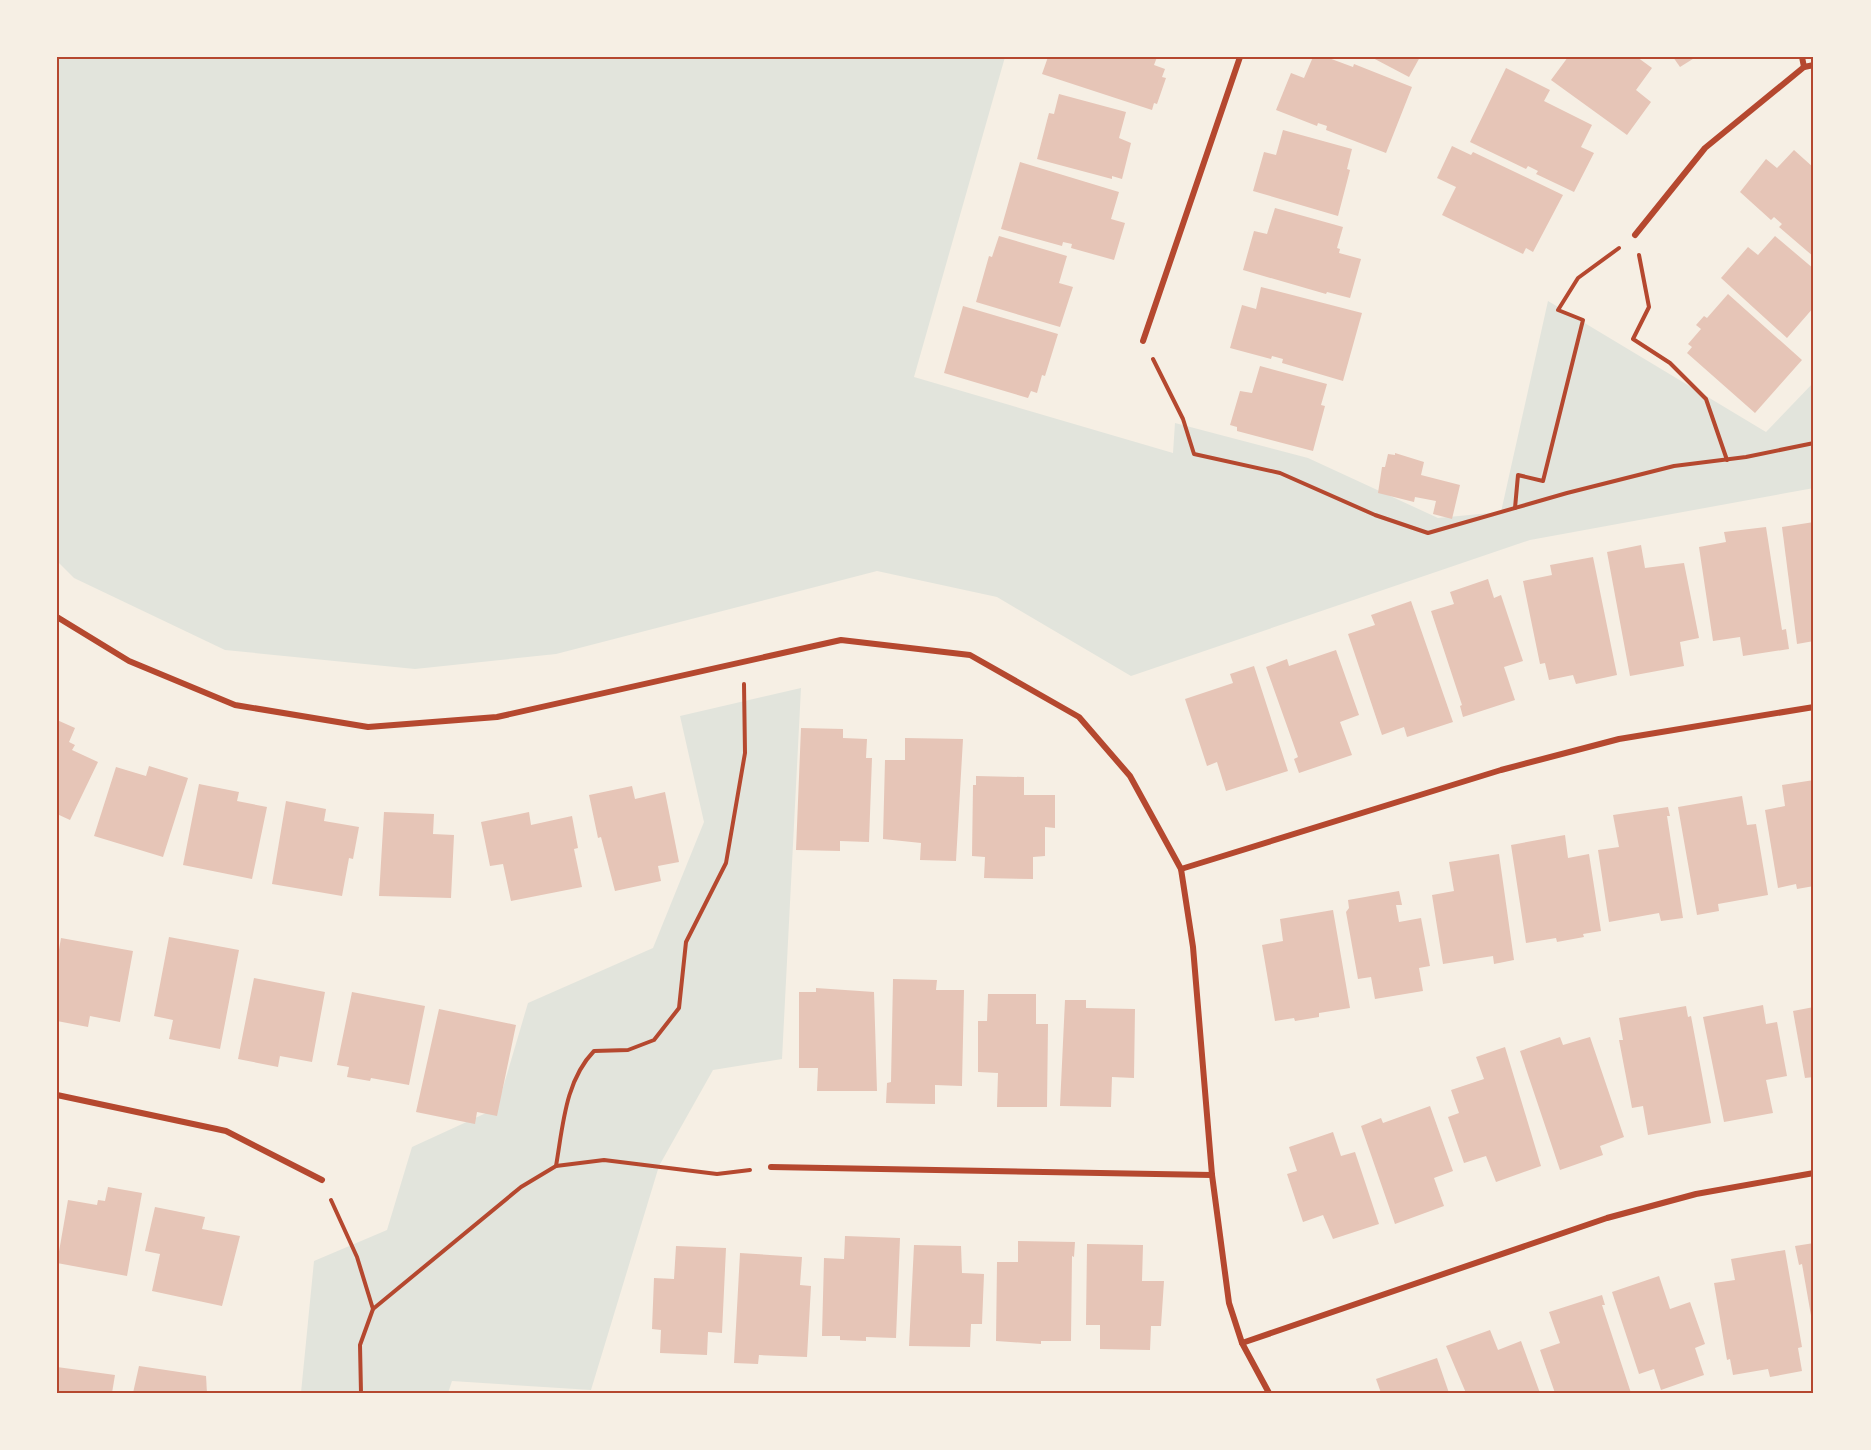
<svg xmlns="http://www.w3.org/2000/svg" width="1871" height="1450" font-family="'Open Sans',sans-serif">
<style>
.green{fill:#e2e4dc}
.building{fill:#e6c5b7}
.lines{fill:none;stroke-linecap:round;stroke-linejoin:round}
.path{stroke:#b5482f;stroke-width:4}
.minor{stroke:#b5482f;stroke-width:6}
.neatline{fill:none;stroke:#b5482f;stroke-width:2}
</style>
<rect width="100%" height="100%" fill="#f6efe4"/>
<g class="green">
<polygon points="57,57 1005,57 914,377 1173,453 1175,423 1308,458 1438,518 1501,512 1548,301 1766,432 1814,382 1814,488 1530,540 1131,676 997,597 877,571 556,654 415,669 225,650 74,578 57,561"/>
<polygon points="801,688 782,1059 713,1070 659,1166 591,1390 452,1381 448,1393 301,1393 314,1261 387,1230 412,1147 497,1108 528,1003 653,948 704,822 680,716"/>
</g>
<g class="building">
<polygon points="1048,57 1157,57 1154,65 1165,69 1162,77 1166,78 1157,104 1154,103 1152,110 1042,74"/>
<polygon points="1313,57 1326,57 1353,67 1354,64 1412,87 1386,153 1326,130 1327,126 1318,123 1317,126 1276,110 1291,73 1304,78"/>
<polygon points="1371,57 1420,57 1409,77"/>
<polygon points="1568,57 1637,57 1652,68 1636,90 1651,102 1627,135 1551,80"/>
<polygon points="1673,57 1696,57 1680,67"/>
<polygon points="1506,68 1550,90 1544,101 1592,125 1581,147 1594,153 1574,192 1536,174 1538,171 1528,166 1526,169 1470,142"/>
<polygon points="1059,94 1126,112 1119,138 1131,143 1122,179 1112,176 1112,179 1037,159 1049,113 1054,114"/>
<polygon points="1283,130 1352,149 1347,169 1350,170 1338,216 1253,191 1264,152 1276,155"/>
<polygon points="1452,146 1471,155 1473,152 1563,195 1533,252 1526,248 1523,254 1442,215 1456,187 1437,178"/>
<polygon points="1794,150 1814,168 1814,257 1779,227 1782,224 1774,217 1771,220 1740,192 1766,159 1777,168"/>
<polygon points="1020,162 1119,192 1111,219 1125,223 1114,260 1071,248 1072,244 1063,242 1062,246 1001,229"/>
<polygon points="1275,208 1343,227 1337,248 1340,249 1339,253 1361,259 1350,298 1327,292 1326,294 1243,270 1254,231 1267,234"/>
<polygon points="999,236 1067,256 1059,283 1073,287 1060,327 976,302 989,256 992,257"/>
<polygon points="1775,236 1814,269 1814,307 1787,338 1721,278 1748,247 1758,255"/>
<polygon points="1261,287 1362,313 1343,381 1282,363 1283,359 1272,356 1271,359 1230,348 1242,305 1256,309"/>
<polygon points="1728,294 1802,360 1755,413 1687,353 1692,347 1688,344 1701,329 1696,325 1704,316 1707,318"/>
<polygon points="963,306 1058,334 1045,376 1042,375 1037,393 1031,391 1028,398 944,373"/>
<polygon points="1260,366 1327,384 1321,405 1325,406 1313,451 1237,431 1237,427 1230,425 1240,391 1252,393"/>
<polygon points="1395,453 1424,462 1421,475 1460,485 1452,519 1433,514 1436,501 1415,497 1414,502 1378,493 1382,467 1385,467 1388,454 1395,455"/>
<polygon points="1814,522 1814,641 1797,644 1782,527"/>
<polygon points="1766,527 1782,630 1786,629 1789,649 1743,656 1740,637 1713,641 1699,547 1726,542 1724,532"/>
<polygon points="1641,545 1645,568 1684,563 1699,638 1680,642 1684,666 1630,676 1607,552"/>
<polygon points="1593,557 1617,675 1576,684 1573,675 1549,680 1545,663 1540,664 1523,581 1552,575 1550,565"/>
<polygon points="1488,579 1494,598 1501,595 1523,661 1504,667 1515,700 1463,717 1460,706 1462,705 1431,611 1454,604 1450,592"/>
<polygon points="1411,601 1453,722 1407,737 1404,727 1382,735 1348,634 1375,625 1371,615"/>
<polygon points="1336,650 1359,715 1340,722 1352,755 1299,773 1294,759 1298,757 1266,667 1287,659 1289,666"/>
<polygon points="1254,666 1288,771 1226,791 1217,762 1207,766 1185,699 1233,683 1230,674"/>
<polygon points="57,720 75,728 69,742 75,745 72,750 98,762 70,820 57,814"/>
<polygon points="801,728 843,729 843,738 867,739 866,758 872,758 869,842 840,841 840,851 796,850"/>
<polygon points="905,738 963,739 956,861 920,860 921,843 883,839 885,760 905,760"/>
<polygon points="149,766 188,778 163,857 94,836 116,767 146,776"/>
<polygon points="976,776 1024,777 1024,795 1055,795 1055,828 1045,827 1045,856 1033,857 1033,879 984,878 985,857 972,856 973,785 976,785"/>
<polygon points="1814,780 1814,886 1797,889 1796,884 1778,888 1765,810 1785,806 1782,785"/>
<polygon points="199,784 239,792 237,801 267,807 252,879 183,865"/>
<polygon points="632,786 635,799 665,792 679,862 658,866 661,881 615,891 601,837 598,838 589,795"/>
<polygon points="1742,796 1747,825 1756,824 1768,895 1718,904 1719,911 1697,915 1678,807"/>
<polygon points="286,801 326,809 324,821 359,827 353,859 349,858 342,896 272,884"/>
<polygon points="1668,807 1670,816 1667,816 1683,918 1661,921 1659,913 1609,922 1598,850 1619,847 1613,815"/>
<polygon points="384,812 434,814 433,834 454,835 451,898 379,896"/>
<polygon points="529,812 531,825 572,816 578,848 574,849 582,887 511,901 503,864 490,866 481,822"/>
<polygon points="1565,835 1568,858 1589,854 1601,931 1583,934 1584,937 1557,942 1556,938 1526,943 1511,845"/>
<polygon points="1499,854 1514,960 1494,964 1493,956 1443,964 1432,895 1454,891 1449,862"/>
<polygon points="1399,891 1402,905 1396,905 1399,922 1421,918 1430,966 1419,968 1423,991 1375,999 1371,977 1358,979 1346,912 1349,908 1348,900"/>
<polygon points="1333,910 1350,1008 1319,1013 1319,1017 1295,1021 1294,1018 1275,1021 1262,945 1283,941 1280,919"/>
<polygon points="169,937 239,950 220,1049 169,1039 173,1020 154,1016"/>
<polygon points="61,938 133,951 120,1022 90,1016 88,1027 57,1021 57,961"/>
<polygon points="254,978 325,992 312,1062 280,1056 278,1067 238,1059"/>
<polygon points="893,979 937,980 936,990 964,990 962,1086 935,1085 935,1104 886,1103 887,1083 891,1082"/>
<polygon points="816,988 874,992 877,1091 817,1091 818,1068 799,1068 799,992 816,992"/>
<polygon points="352,992 425,1006 409,1085 371,1078 370,1081 347,1077 349,1067 337,1065"/>
<polygon points="988,994 1036,994 1036,1024 1048,1024 1047,1107 997,1107 998,1073 978,1072 978,1021 987,1021"/>
<polygon points="1065,1000 1086,1000 1086,1008 1135,1009 1134,1078 1112,1077 1111,1107 1060,1106"/>
<polygon points="1763,1005 1766,1024 1777,1022 1787,1076 1766,1080 1773,1113 1724,1122 1703,1017"/>
<polygon points="1686,1006 1688,1017 1691,1016 1711,1123 1648,1135 1643,1106 1632,1108 1619,1040 1623,1040 1619,1018"/>
<polygon points="1814,1007 1814,1077 1805,1078 1793,1011"/>
<polygon points="439,1009 516,1025 497,1116 477,1112 475,1124 416,1112"/>
<polygon points="1560,1037 1563,1045 1590,1037 1624,1137 1600,1146 1603,1155 1560,1170 1520,1051"/>
<polygon points="1505,1047 1541,1166 1496,1182 1486,1156 1464,1163 1448,1117 1459,1113 1451,1090 1484,1079 1476,1057"/>
<polygon points="1430,1106 1453,1171 1434,1178 1444,1206 1395,1224 1361,1126 1381,1118 1383,1123"/>
<polygon points="1333,1132 1341,1156 1355,1152 1379,1224 1333,1239 1323,1215 1303,1222 1287,1174 1297,1171 1289,1147"/>
<polygon points="108,1187 142,1193 127,1276 57,1263 68,1200 97,1205 98,1200 105,1201"/>
<polygon points="155,1207 205,1217 202,1229 240,1236 222,1306 152,1291 160,1254 145,1251"/>
<polygon points="845,1236 900,1238 896,1338 866,1337 866,1341 840,1340 840,1336 822,1336 824,1258 844,1259"/>
<polygon points="1018,1241 1075,1242 1074,1257 1072,1256 1071,1341 1041,1341 1041,1344 996,1341 997,1262 1018,1262"/>
<polygon points="1814,1243 1814,1327 1813,1327 1802,1264 1799,1265 1795,1246"/>
<polygon points="1087,1244 1143,1245 1142,1281 1164,1281 1161,1326 1151,1326 1150,1350 1100,1349 1100,1325 1086,1325"/>
<polygon points="914,1245 961,1246 962,1273 984,1274 982,1324 971,1324 970,1347 909,1346"/>
<polygon points="676,1246 726,1248 722,1333 708,1332 707,1355 660,1353 661,1330 652,1329 654,1278 674,1279"/>
<polygon points="1785,1250 1802,1347 1798,1348 1802,1371 1770,1377 1768,1369 1733,1375 1730,1359 1727,1360 1714,1283 1735,1280 1731,1259"/>
<polygon points="740,1253 802,1257 800,1285 811,1286 807,1357 759,1355 758,1364 734,1363"/>
<polygon points="1659,1276 1670,1309 1690,1302 1705,1344 1695,1348 1704,1375 1661,1390 1654,1369 1639,1374 1612,1292"/>
<polygon points="1602,1295 1605,1305 1602,1305 1631,1393 1555,1393 1540,1350 1560,1343 1549,1312"/>
<polygon points="1490,1330 1498,1350 1521,1341 1540,1393 1466,1393 1446,1346"/>
<polygon points="1437,1358 1449,1393 1381,1393 1376,1379"/>
<polygon points="139,1366 206,1376 207,1393 133,1393"/>
<polygon points="57,1367 115,1375 112,1393 57,1393"/>
</g>
<g class="lines">
<g class="path">
<polyline points="1639,255 1649,307 1633,339 1670,363 1706,399 1727,460"/>
<polyline points="1153,359 1183,419 1194,454 1280,473 1375,515 1428,533 1567,493 1674,466 1746,457 1814,443"/>
<polyline points="1515,508 1518,475 1543,481 1583,320 1558,310 1578,278 1619,248"/>
<polyline points="556,1166 604,1160 717,1174 750,1170"/>
<polyline points="331,1200 357,1257 373,1309"/>
<path d="M361,1393l-1,-48 13,-36 148,-122 35,-21c7,-40 9,-85 38,-115l34,-1 26,-10 25,-32 7,-66 40,-79 19,-110 -1,-69"/>
</g>
<g class="minor">
<polyline points="1802,57 1804,67"/>
<polyline points="1635,235 1705,148 1804,67 1814,65"/>
<polyline points="1143,341 1240,57"/>
<polyline points="57,617 129,661 235,705 368,727 497,717 841,640 970,655 1079,717 1130,776 1181,869 1193,947 1212,1175 1229,1303 1242,1343 1269,1393"/>
<polyline points="1181,869 1501,770 1619,739 1814,707"/>
<polyline points="57,1095 226,1131 322,1180"/>
<polyline points="771,1167 1212,1175"/>
<polyline points="1242,1343 1607,1218 1696,1194 1814,1173"/>
</g>
</g>
<rect width="1871" height="1450" fill="none" stroke="#f6efe4" stroke-width="117"/>
<rect x="58" y="58" width="1754" height="1334" class="neatline"/>
</svg>
